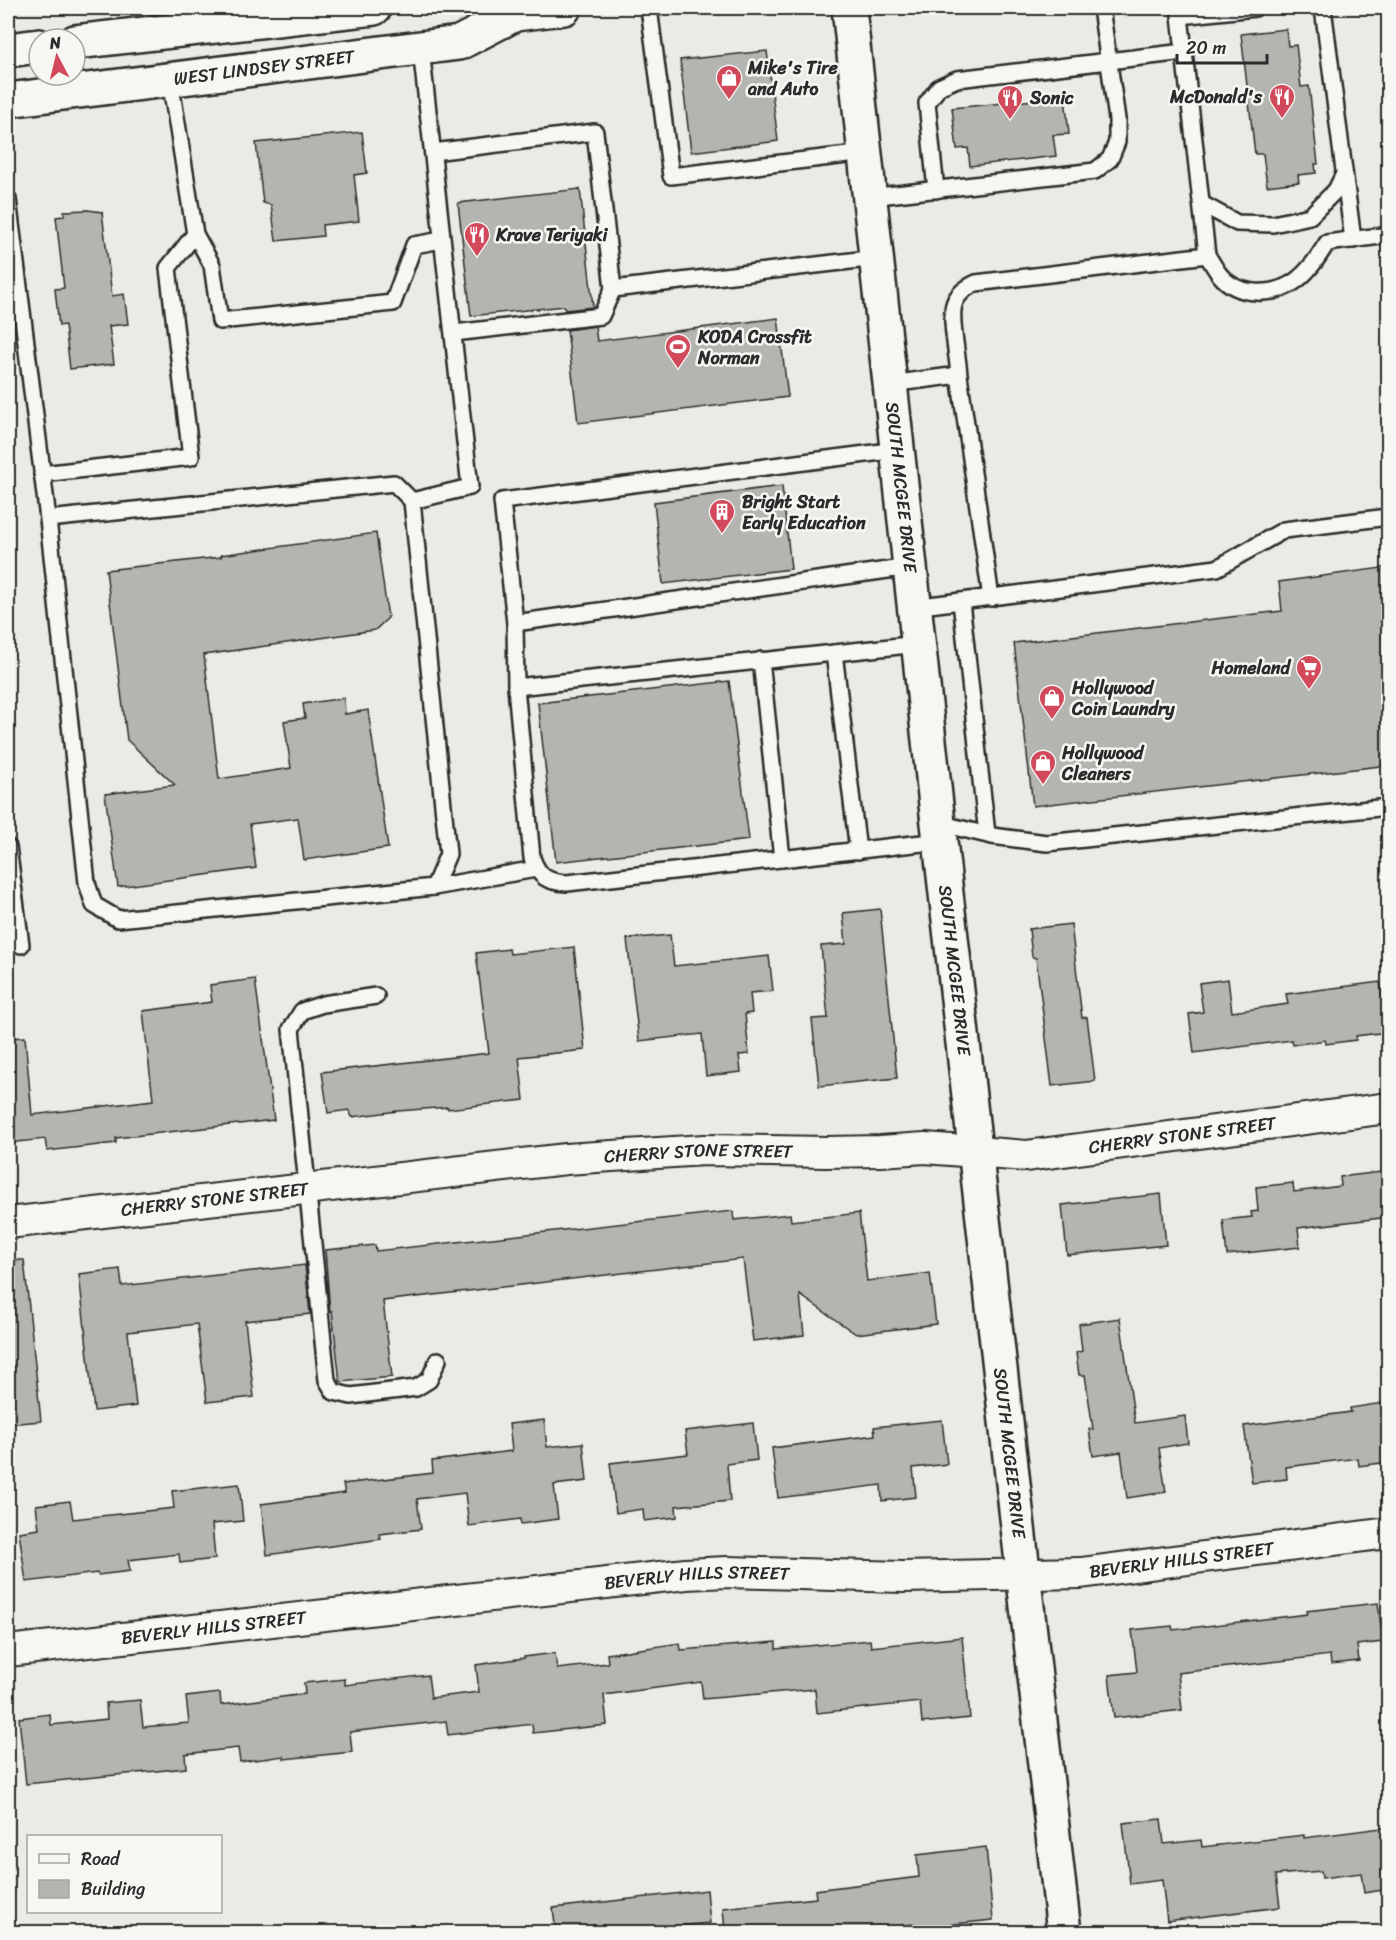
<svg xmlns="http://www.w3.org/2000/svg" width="1396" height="1940" font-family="Sriracha,sans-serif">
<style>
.building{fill:#b4b4b1;stroke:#2b2b2b;stroke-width:1.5}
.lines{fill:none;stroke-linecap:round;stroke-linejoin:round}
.service-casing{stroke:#2b2b2b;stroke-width:20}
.minor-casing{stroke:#2b2b2b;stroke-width:34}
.tertiary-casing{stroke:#2b2b2b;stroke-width:38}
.service{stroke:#f6f6f2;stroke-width:15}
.minor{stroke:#f6f6f2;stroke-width:30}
.tertiary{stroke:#f6f6f2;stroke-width:33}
.labels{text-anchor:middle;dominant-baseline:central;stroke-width:5;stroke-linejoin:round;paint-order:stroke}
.street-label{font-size:18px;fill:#2b2b2b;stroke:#f6f6f2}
.poi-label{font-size:18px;font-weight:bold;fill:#2b2b2b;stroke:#f6f6f2;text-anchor:start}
</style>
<rect width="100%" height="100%" fill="#eaeae6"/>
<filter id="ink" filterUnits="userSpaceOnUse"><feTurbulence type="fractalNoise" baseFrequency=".0167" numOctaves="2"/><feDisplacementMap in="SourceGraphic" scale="12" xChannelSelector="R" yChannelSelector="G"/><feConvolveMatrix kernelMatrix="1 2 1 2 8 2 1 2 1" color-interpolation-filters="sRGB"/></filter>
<g filter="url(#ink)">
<g class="building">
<polygon points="1286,29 1288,46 1296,45 1301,87 1309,86 1318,164 1315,164 1316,173 1298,175 1299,182 1267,186 1263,154 1255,154 1241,34"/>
<polygon points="767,51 778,141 691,152 680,60"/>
<polygon points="1065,97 1069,134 1053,135 1056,156 970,166 968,148 957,149 952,108"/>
<polygon points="362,132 367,173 354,175 359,221 322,225 323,236 276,241 271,205 263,203 256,143"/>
<polygon points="580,189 593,307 565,310 564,306 471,316 458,203"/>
<polygon points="88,210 102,212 112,296 124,294 128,324 109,326 114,364 70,369 65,325 59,326 55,289 64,288 56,217 64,216 64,211"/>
<polygon points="778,318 788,397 578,423 567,330 595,326 597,341"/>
<polygon points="782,486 791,569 663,584 654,502"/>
<polygon points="376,533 388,618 375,630 204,655 219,779 291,768 284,721 305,718 303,704 344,698 345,714 368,710 388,848 304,860 298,818 250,824 256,868 118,887 105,794 175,785 127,740 106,570 221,557 221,555"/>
<polygon points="1389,567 1389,765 1033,806 1014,643 1282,611 1279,582"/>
<polygon points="729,681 749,840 556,862 538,703"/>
<polygon points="880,909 897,1078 819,1086 812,1019 828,1018 821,946 846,944 843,913"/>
<polygon points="1071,924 1082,1018 1087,1017 1095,1081 1052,1086 1036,958 1032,957 1029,929"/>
<polygon points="670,935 674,966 769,956 773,991 750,993 752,1013 745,1014 749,1054 739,1055 741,1072 706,1076 702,1034 639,1041 627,939"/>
<polygon points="574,947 585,1050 519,1057 524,1100 448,1109 448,1107 398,1111 352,1117 349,1110 328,1113 322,1072 489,1053 476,953 509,949 510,954"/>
<polygon points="255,979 274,1120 116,1138 116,1143 47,1151 45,1139 8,1143 8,1038 25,1037 32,1115 153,1100 143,1011 212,1002 210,985"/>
<polygon points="1228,979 1232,1012 1288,1004 1286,994 1380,982 1387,1032 1356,1036 1356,1040 1326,1044 1325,1040 1293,1045 1292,1040 1194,1053 1189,1014 1203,1012 1199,983"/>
<polygon points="1389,1171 1389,1217 1298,1228 1300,1247 1227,1255 1223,1220 1252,1217 1251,1212 1258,1211 1256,1187 1293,1183 1294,1192 1341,1186 1340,1177"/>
<polygon points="1161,1194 1166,1245 1067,1255 1062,1205"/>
<polygon points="733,1211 734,1220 790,1214 791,1221 859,1213 867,1281 930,1273 936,1324 856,1334 800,1295 804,1335 753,1341 743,1259 383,1301 392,1377 340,1382 332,1311 330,1312 325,1250 375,1245 376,1251"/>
<polygon points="8,1260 24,1260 41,1421 8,1424"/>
<polygon points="305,1265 310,1314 245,1321 254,1397 207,1402 197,1324 128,1332 136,1406 94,1411 79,1274 120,1269 122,1286"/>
<polygon points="1120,1318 1135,1423 1185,1416 1188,1443 1159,1448 1166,1492 1127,1498 1121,1452 1093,1456 1089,1429 1093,1429 1085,1375 1079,1375 1076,1353 1082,1351 1079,1324"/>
<polygon points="1389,1402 1389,1462 1359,1466 1358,1458 1286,1467 1287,1479 1252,1483 1244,1426 1351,1412 1350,1408"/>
<polygon points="544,1420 547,1447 583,1443 587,1481 554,1485 558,1519 521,1524 520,1519 469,1526 465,1493 417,1499 421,1529 380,1534 381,1539 267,1555 261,1504 345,1493 343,1484 433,1473 432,1461 512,1451 509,1424"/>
<polygon points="942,1420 947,1464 913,1468 916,1497 882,1501 881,1485 778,1498 772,1448 875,1435 874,1427"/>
<polygon points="753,1423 757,1460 727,1464 730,1501 676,1506 677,1517 644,1521 643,1509 616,1513 610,1463 688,1454 685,1431"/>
<polygon points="239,1484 243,1521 212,1524 215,1559 180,1563 179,1554 128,1560 130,1571 98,1575 97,1573 26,1582 19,1532 39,1529 36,1505 70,1501 73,1519 174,1508 172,1491"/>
<polygon points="1378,1603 1383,1642 1357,1645 1359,1661 1331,1664 1330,1655 1178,1673 1182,1710 1114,1718 1109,1675 1137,1672 1132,1630 1172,1626 1173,1630 1307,1614 1306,1611"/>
<polygon points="962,1637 970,1718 922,1723 920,1702 817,1713 815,1689 703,1699 701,1682 604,1695 607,1725 533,1733 532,1724 448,1735 446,1721 350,1732 352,1752 284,1759 284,1756 240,1762 238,1748 185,1754 186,1768 26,1784 19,1718 50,1714 51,1725 107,1719 106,1703 140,1700 143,1727 189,1723 186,1697 220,1693 221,1705 305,1694 304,1683 345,1679 345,1685 428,1675 431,1698 479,1692 476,1665 524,1658 524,1657 555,1653 557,1669 608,1663 607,1654 680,1643 681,1650 776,1642 776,1649 870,1640 871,1647"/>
<polygon points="1161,1819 1164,1844 1201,1840 1202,1847 1304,1835 1304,1838 1389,1827 1389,1889 1364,1893 1361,1873 1322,1878 1321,1871 1276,1875 1280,1907 1167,1921 1162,1880 1130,1884 1123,1823"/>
<polygon points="986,1847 993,1920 915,1928 915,1924 844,1932 725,1932 723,1908 816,1898 815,1890 919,1877 917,1855"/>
<polygon points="707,1890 710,1923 676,1926 676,1932 556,1932 553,1908"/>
</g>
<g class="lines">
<defs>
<g id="service">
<polyline points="649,8 671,176 865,153"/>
<polyline points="1323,8 1353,240"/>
<polyline points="170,80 195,234 212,265 220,321 393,303 414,245 442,240"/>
<polyline points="433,152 595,132 613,289 876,258"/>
<polyline points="936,190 927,103 939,87 957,79 1184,52"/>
<polyline points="870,197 1095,171 1110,159 1117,142 1117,119 1101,8"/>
<polyline points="8,199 48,519 87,883 94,905 118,919 434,887 448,854 412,501 394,483 48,519"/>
<polyline points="1202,204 1237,223 1273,224 1310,216 1336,190 1344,174"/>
<path d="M1207,255c4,6 8,14 13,20 18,22 55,22 77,5 13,-10 21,-23 30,-37l61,-8"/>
<polyline points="454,333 601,316 613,289"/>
<polyline points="959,375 991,598"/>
<path d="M890,384l69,-9c-1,-18 -8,-49 -6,-65 1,-14 12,-22 23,-27l231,-28 -27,-239 75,-8"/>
<polyline points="897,450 502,501 515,623 909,567"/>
<polyline points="42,474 191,457 168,268 195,234"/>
<polyline points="412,501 470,487 421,49"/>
<polyline points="961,602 987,834"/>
<polyline points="914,607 1217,568 1284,530 1388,517"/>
<path d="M515,623l1,64 16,171c7,19 15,24 35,25l373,-42"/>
<polyline points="834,653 858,851"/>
<polyline points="761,660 782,859"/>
<polyline points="516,687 918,644"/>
<polyline points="938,823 992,836 1047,843 1388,807"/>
<polyline points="8,847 21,945"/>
<polyline points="434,887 536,869"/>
<polyline points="376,996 323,1004 302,1011 291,1029 327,1380 334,1392 351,1396 416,1388 429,1380 438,1360"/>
</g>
<g id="minor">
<path id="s1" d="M8,1223l558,-64 138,-9 122,2 54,-1 45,-3 101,8 362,-48"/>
<path id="s2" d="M8,1651l678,-77 41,-2 176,5 178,-4 307,-40"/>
</g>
<g id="tertiary">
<path id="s3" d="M849,8l89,815 126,1109"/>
<polyline points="495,9 515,14 564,8"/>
<polyline points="75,42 374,8"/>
<polyline points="8,50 39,46"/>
<path id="s4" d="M8,100l451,-57 56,-29"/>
</g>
</defs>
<use href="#service" class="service-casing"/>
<use href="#minor" class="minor-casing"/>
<use href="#tertiary" class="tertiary-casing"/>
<use href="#service" class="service"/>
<use href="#minor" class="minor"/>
<use href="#tertiary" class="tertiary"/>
</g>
</g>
<defs>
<symbol id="shop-pin" viewBox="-11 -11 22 30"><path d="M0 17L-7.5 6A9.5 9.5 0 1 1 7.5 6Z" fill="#d1495b" stroke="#f6f6f2"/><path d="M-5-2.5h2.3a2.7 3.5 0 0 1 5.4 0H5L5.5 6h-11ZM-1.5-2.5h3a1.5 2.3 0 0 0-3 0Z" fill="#fff"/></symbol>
<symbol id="restaurant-pin" viewBox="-11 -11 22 30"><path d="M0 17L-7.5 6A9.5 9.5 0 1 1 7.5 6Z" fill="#d1495b" stroke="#f6f6f2"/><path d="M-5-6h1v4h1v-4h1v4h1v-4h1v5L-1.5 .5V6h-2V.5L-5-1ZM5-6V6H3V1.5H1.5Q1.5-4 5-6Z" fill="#fff"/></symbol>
<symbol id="stadium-pin" viewBox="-11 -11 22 30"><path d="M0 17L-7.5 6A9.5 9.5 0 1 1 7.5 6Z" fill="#d1495b" stroke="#f6f6f2"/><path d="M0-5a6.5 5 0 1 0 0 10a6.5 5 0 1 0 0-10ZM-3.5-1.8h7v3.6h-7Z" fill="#fff"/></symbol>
<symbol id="building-pin" viewBox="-11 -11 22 30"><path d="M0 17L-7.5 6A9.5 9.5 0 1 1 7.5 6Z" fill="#d1495b" stroke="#f6f6f2"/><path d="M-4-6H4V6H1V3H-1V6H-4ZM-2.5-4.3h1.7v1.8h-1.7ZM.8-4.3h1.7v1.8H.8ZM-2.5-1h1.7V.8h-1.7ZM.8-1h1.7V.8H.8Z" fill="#fff"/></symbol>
<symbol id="supermarket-pin" viewBox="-11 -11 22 30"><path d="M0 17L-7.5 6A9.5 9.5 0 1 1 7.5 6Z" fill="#d1495b" stroke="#f6f6f2"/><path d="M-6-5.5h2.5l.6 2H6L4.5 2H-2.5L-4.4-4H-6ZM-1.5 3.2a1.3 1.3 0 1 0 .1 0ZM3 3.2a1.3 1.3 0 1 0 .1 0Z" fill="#fff"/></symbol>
</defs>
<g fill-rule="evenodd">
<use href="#shop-pin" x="714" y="63" width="30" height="40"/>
<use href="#restaurant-pin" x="1267" y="82" width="30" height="40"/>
<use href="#restaurant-pin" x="995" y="83" width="30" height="40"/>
<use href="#restaurant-pin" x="462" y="220" width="30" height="40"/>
<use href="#stadium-pin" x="663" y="332" width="30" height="40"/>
<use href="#building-pin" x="707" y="497" width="30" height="40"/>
<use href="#supermarket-pin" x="1294" y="653" width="30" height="40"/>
<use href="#shop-pin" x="1037" y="683" width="30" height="40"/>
<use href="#shop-pin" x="1028" y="748" width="30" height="40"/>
</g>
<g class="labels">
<g class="street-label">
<text stroke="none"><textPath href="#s4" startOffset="258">WEST LINDSEY STREET</textPath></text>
<text stroke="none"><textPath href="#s3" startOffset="482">SOUTH MCGEE DRIVE</textPath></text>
<text stroke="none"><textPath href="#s3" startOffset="968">SOUTH MCGEE DRIVE</textPath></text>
<text stroke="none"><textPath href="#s1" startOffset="1180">CHERRY STONE STREET</textPath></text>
<text stroke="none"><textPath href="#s1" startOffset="694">CHERRY STONE STREET</textPath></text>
<text stroke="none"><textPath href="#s1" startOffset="208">CHERRY STONE STREET</textPath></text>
<text stroke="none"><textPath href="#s3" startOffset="1454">SOUTH MCGEE DRIVE</textPath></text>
<text stroke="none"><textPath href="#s2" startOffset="1179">BEVERLY HILLS STREET</textPath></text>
<text stroke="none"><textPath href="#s2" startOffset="693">BEVERLY HILLS STREET</textPath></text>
<text stroke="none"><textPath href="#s2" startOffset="207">BEVERLY HILLS STREET</textPath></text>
</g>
<g class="poi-label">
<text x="748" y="68">Mike's Tire<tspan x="748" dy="21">and Auto</tspan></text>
<text x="1262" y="97" text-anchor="end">McDonald's</text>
<text x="1030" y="98">Sonic</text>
<text x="496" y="235">Krave Teriyaki</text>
<text x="698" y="337">KODA Crossfit<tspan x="698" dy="21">Norman</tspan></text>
<text x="742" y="502">Bright Start<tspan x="742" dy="21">Early Education</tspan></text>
<text x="1290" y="668" text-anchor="end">Homeland</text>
<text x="1072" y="688">Hollywood<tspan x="1072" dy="21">Coin Laundry</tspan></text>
<text x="1062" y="753">Hollywood<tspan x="1062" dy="21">Cleaners</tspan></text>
</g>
</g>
<rect width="1396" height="1940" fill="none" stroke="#f6f6f2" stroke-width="30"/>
<rect x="15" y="15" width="1366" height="1910" fill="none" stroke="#2b2b2b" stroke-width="2" filter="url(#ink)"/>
<rect x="27" y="1835" width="195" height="78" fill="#f6f6f2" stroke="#a5a5a2" stroke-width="1.5"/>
<rect x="39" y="1854" width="30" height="9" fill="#f6f6f2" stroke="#a5a5a2" stroke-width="1.5"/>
<text x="81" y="1865" font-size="18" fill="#2b2b2b">Road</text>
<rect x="39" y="1880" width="30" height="18" fill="#b4b4b1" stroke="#a5a5a2" stroke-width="1.5"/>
<text x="81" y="1895" font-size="18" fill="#2b2b2b">Building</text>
<g transform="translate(57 57) rotate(353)"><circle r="28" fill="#f6f6f2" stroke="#a5a5a2" stroke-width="1.5"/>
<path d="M0-4.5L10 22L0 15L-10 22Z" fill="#d1495b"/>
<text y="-9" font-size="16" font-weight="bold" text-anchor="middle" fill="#2b2b2b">N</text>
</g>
<path d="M1177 54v9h90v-9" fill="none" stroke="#2b2b2b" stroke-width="3"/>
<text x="1186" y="54" font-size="18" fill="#2b2b2b" stroke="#f6f6f2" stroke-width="4.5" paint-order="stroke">20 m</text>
</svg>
